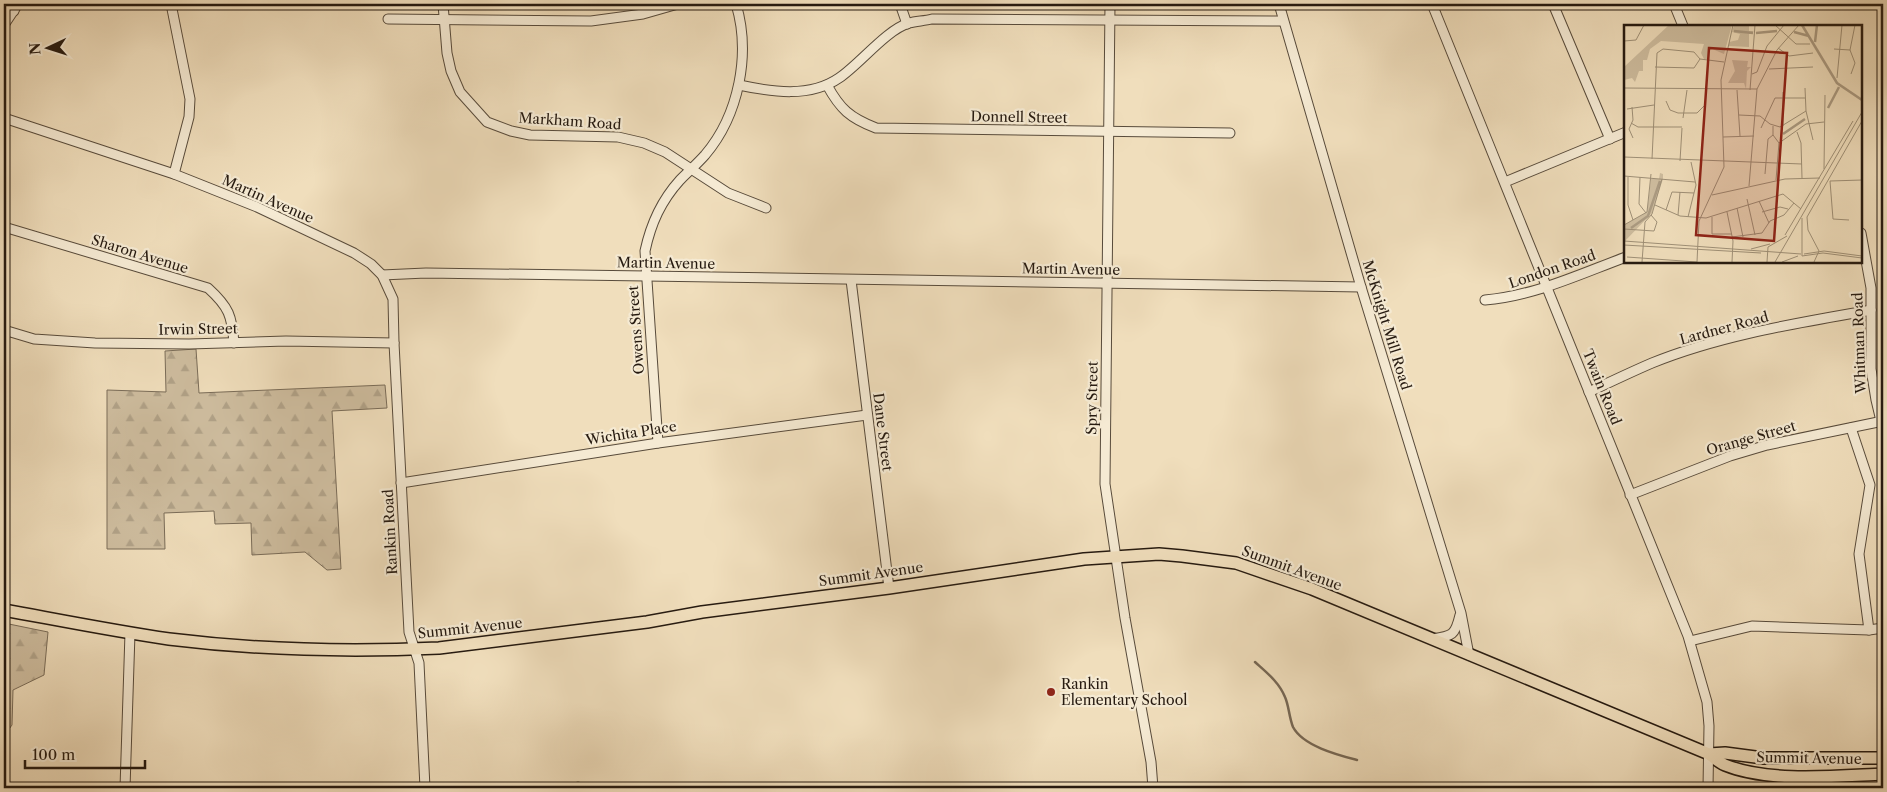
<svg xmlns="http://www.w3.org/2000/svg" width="1887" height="792" font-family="'Libre Caslon Text',serif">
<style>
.forest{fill:url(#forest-firs);stroke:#7a6c58}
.garden{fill:#cebd9f;stroke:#7a6c58}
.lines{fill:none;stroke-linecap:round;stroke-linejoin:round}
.stream{stroke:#766754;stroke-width:2.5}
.minor-casing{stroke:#584b3b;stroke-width:11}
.major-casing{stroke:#261a10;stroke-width:14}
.minor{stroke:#f5ead3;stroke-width:9}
.major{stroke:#f0debc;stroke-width:11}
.poi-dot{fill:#8f2418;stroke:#f5ead3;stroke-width:2}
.labels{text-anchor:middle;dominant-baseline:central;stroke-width:4.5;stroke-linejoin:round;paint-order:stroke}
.street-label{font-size:14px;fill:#261a10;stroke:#f5ead3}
.poi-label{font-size:14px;fill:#261a10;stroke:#f5ead3;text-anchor:start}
.inset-river{fill:none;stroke:#ab9b82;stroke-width:2.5}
.inset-road{fill:none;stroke:#9f9077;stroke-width:1}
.view{fill:#8f2418;fill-opacity:0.15;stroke:#8f2418;stroke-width:2.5}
.inset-edge{fill:none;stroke:#261a10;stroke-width:2.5}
</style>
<defs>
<pattern id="forest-firs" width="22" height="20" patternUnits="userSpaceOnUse" patternTransform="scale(1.25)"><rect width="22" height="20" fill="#cebd9f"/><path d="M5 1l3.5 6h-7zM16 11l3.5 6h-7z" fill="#b1a288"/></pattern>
</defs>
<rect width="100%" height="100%" fill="#f0debc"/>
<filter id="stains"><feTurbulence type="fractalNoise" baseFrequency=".004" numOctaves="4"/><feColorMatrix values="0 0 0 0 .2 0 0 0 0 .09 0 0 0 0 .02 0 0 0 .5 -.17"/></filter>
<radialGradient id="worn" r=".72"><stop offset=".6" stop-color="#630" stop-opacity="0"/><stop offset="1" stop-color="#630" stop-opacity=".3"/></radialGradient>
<g class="forest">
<polygon points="196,349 199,393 385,385 387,408 332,411 341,569 327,570 305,552 252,555 251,523 215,524 214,511 164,513 165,549 107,549 107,390 166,392 165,351"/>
<polygon points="4,623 48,632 44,675 13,690 12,725 4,736"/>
</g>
<polygon class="garden" points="853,787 960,788 853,788"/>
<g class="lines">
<path class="stream" d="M1255,662c11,10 24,20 30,35 4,9 4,20 8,30 10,19 45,28 64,33"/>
<defs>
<g id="minor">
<polyline points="4,4 14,11"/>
<polyline points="171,4 190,99 189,117 174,174"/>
<polyline points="443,4 447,53 451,71 460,92 487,122 511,131 530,135 618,137 644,143 665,152 728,193 766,208"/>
<polyline points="900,4 907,24"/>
<polyline points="1110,4 1105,484 1125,618 1151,762 1153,788"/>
<polyline points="1279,4 1361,287 1461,613 1469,655"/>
<polyline points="1432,4 1688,636 1707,702 1709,726 1708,788"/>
<polyline points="1553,4 1610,139"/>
<polyline points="1674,4 1683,26"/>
<polyline points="388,19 591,21 643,14 678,4"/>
<polyline points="4,25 18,4"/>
<path d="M739,85c33,7 71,13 100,-7 21,-14 47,-48 70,-55 7,-2 15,-2 23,-4l351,2"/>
<path d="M827,85c13,24 23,33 49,43l354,5"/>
<polyline points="4,118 174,174 257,207 354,253 371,264 382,275 393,299 394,343 409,632 419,663 425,788"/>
<polyline points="1505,182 1626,132"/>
<path d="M4,227l204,61c21,19 24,28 26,55"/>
<polyline points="1861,233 1871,288 1871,369 1876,400 1881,421"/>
<polyline points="382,275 426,273 646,276 1361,287"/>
<polyline points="851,280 889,588"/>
<path d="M1485,300c49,-4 95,-26 141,-43"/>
<polyline points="4,330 34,339 95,343 189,344 286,341 394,343"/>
<path d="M1589,392c21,-10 42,-20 63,-29 69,-28 146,-40 219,-53"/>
<path d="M658,443l-13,-192c6,-28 16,-50 35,-71 8,-8 17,-16 25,-25 34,-40 46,-101 31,-151"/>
<polyline points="401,483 658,443 867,415"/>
<polyline points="1630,495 1730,456 1767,445 1883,421"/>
<polyline points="1869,630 1883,628"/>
<path d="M1432,639c20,-3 23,-3 28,-24"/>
<polyline points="1690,641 1752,626 1869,630 1859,554 1870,485 1851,428"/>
<polyline points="578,787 579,788"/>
<polyline points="125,788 130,633"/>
</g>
<g id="major">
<path d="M4,610c55,10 110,21 165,29 89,11 180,13 270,9l208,-26 55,-10 187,-24 195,-29 75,-5 23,2 54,7 76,26 397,165c5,4 11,9 16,11 44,18 112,11 158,9"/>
<polyline points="1709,754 1725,753 1763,758 1883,758"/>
</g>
</defs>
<use href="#minor" class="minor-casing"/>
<use href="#major" class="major-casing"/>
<use href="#minor" class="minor"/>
<use href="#major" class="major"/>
</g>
<circle class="poi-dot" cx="1051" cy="692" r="5"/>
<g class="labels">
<g class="street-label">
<text transform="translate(1019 117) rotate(1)">Donnell Street</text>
<text transform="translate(570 121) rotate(4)">Markham Road</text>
<text transform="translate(268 199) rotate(24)">Martin Avenue</text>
<text transform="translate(140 254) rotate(17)">Sharon Avenue</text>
<text transform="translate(666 263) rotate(1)">Martin Avenue</text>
<text transform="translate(1071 269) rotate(1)">Martin Avenue</text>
<text transform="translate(1552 269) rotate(-19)">London Road</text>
<text transform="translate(1387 325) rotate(73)">McKnight Mill Road</text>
<text transform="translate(1724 328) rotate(-15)">Lardner Road</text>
<text transform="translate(198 329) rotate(-1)">Irwin Street</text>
<text transform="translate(636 330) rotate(-94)">Owens Street</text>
<text transform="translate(1859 343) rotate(-92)">Whitman Road</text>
<text transform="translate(1602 387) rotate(68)">Twain Road</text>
<text transform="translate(1092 398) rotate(-89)">Spry Street</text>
<text transform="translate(883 432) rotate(83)">Dane Street</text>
<text transform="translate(631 433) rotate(-9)">Wichita Place</text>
<text transform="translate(1751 438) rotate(-16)">Orange Street</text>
<text transform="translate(390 532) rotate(-93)">Rankin Road</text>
<text transform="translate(1292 568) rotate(20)">Summit Avenue</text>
<text transform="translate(871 574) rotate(-8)">Summit Avenue</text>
<text transform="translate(470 628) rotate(-6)">Summit Avenue</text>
<text transform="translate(1809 758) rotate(1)">Summit Avenue</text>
</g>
<g class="poi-label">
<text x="1061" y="684">Rankin<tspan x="1061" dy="16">Elementary School</tspan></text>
</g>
</g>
<g transform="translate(1624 25)">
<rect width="238" height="238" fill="#f0debc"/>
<path d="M45,0h63l-8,29 -14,-6 -2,11h-4l-3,-6 3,-9 -43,-3 -11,8 -3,11h-4v11h-4l-4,11 -3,-4 -8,2v-13zM110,0h15v6h5l-5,3v13l-20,-1v-4l9,-2 2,-6 -8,-2zM108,35l16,1 -1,6h4l-4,4 -1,18 -2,-6h-16l7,-12z" fill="#cebd9f"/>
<path d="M36,148l3,1v5l-11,34 -27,28 -1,-16 23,-13 4,-33h8z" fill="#cebd9f"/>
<path class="inset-river" d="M178,0l35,58 25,17M110,6l19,2M170,7l15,4M132,8l21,-2M191,17l2,-17M204,83l11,-21M159,109l22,-15M7,203l17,-12 12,-35"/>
<path class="inset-road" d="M151,0l21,19h14M0,16l12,-1 8,-15M154,23l11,8 24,-3M210,24l16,1M31,42l39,1 6,-9M145,44l44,-2M128,49l5,-2 10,-26 17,-21M227,49l4,-11 -5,-13 5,-25M213,53l5,-53M0,63l133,1M181,63l1,23 7,29M113,65l3,46M126,65l5,-65M159,67v34M42,76l4,9 8,3h19l8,-8M8,82l1,13 -4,9 4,9M3,84l27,-4M115,90l21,1 10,8 10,3 26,-16M59,93l4,-28M7,98l7,4h44M149,101v9l6,8M137,103l14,-30h30M173,107l4,11 1,35M99,112l31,-1M155,118l27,-19 18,-2M0,132l178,7M28,134l5,-106 6,-4 31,3 6,7 24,3M56,136l2,-33M200,144l1,-74M141,149l3,-35 5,-4M0,151l71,6M4,152v28l5,15M16,152l-1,27 7,9M152,155l3,-37M206,156l3,38 16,1M206,156l32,-1M125,161l8,-97 20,-39 22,-25M88,170l73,-16 35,-1M123,174l8,36M135,176l10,22M31,180l25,11 26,2 77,-24 18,15M113,183l6,29M42,185l6,-18 22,1M103,187l6,29 -1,21M138,187l18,-5 8,2M54,190l2,-23M64,192l8,-32 -5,-23M88,192v17h20M0,200l23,-13 4,-38M0,204l30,2 3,-9 -6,-7M161,210l68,-114M108,212l30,-4 8,-12 14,-6 10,-12M0,216l177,13M0,220l137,8M127,224l19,-5M180,229l20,-3 38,5M178,231l21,-3 39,5M178,231v-38M3,232l70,5M18,237l3,-40 7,-8 10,-35M73,237l2,-41 25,-54 -3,-87 12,-55M143,237l1,-15 19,-11M151,237l87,-150M158,237l16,-6M190,237l5,-11 -11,-21 -1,-13 55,-96"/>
<path class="view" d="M85,23l78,5 -13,188 -78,-6z"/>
<rect width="238" height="238" class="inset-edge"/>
</g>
<rect width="1887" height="792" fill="none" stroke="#f0debc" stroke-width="20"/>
<rect x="5" y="5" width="1877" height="782" fill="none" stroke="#261a10" stroke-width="2.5"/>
<rect x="10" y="10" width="1867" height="772" fill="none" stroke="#261a10"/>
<g transform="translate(48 48) rotate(266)" stroke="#f5ead3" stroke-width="4" paint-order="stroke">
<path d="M0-4L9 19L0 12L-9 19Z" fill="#261a10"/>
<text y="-8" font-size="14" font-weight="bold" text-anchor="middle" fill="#261a10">N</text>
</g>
<path d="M25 760v8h120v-8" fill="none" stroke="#261a10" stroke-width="2.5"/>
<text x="32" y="760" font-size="15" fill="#261a10" stroke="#f5ead3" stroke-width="4" paint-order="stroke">100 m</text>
<rect width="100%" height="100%" filter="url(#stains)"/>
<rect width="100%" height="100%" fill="url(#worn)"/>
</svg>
